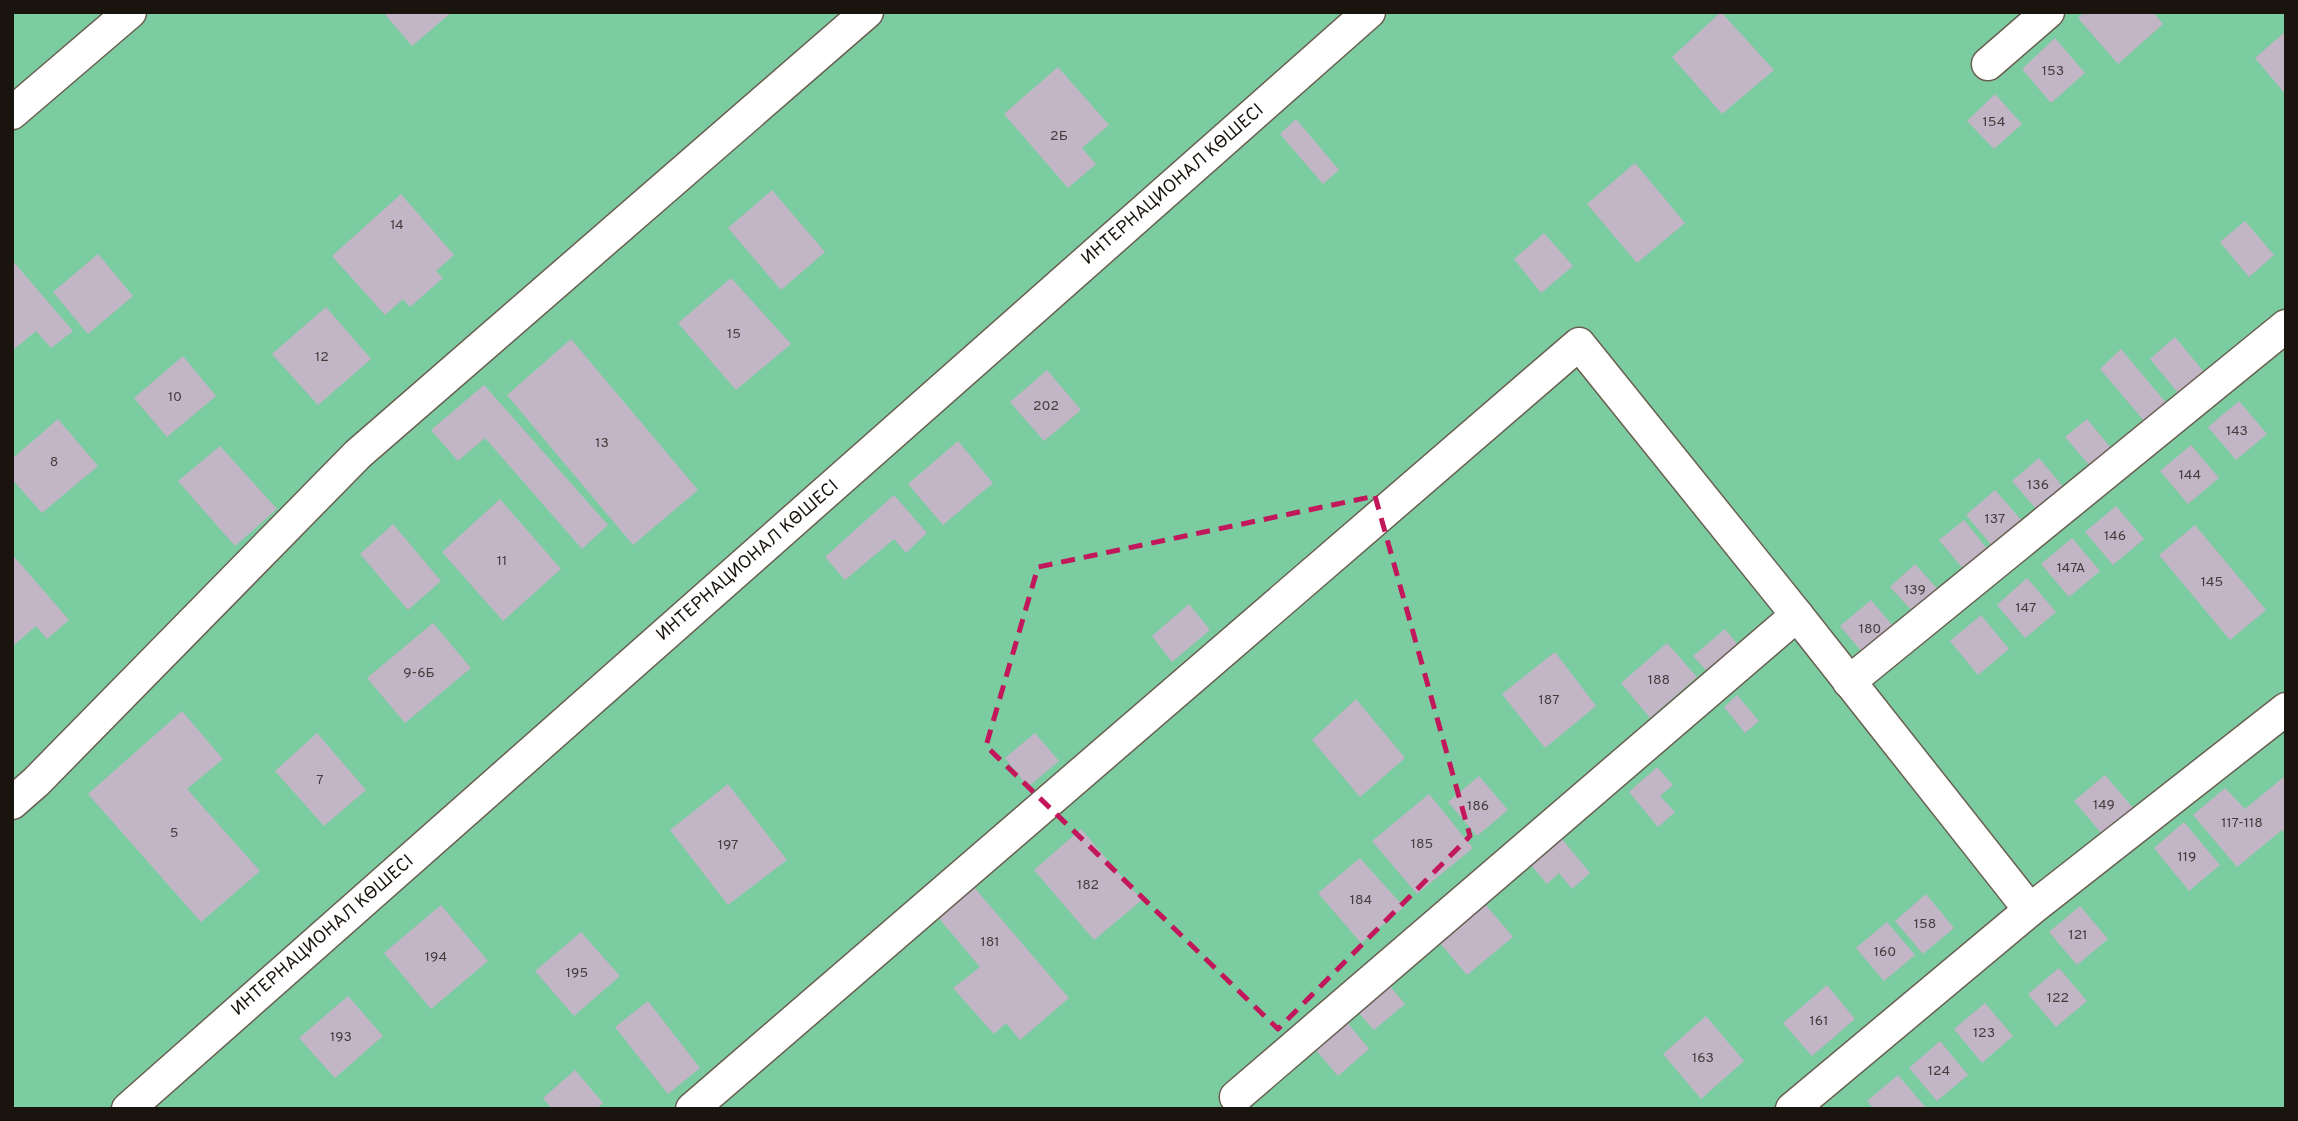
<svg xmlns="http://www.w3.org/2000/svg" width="2298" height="1121" font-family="Overpass,sans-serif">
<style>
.green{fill:#7ccca2}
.building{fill:#c1b5c6}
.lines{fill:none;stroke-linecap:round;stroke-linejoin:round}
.street-casing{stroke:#695e4f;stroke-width:35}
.street{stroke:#fff;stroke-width:32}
.marked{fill:none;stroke:#c2185b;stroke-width:5;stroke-dasharray:14 9;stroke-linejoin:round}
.labels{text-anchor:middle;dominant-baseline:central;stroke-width:5;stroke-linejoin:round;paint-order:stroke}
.number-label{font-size:14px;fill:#433d3c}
.street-label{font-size:18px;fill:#19150e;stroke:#fff}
</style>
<rect width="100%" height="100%" fill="#ebdecc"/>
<rect class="green" x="12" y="12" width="2274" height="1097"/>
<g class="building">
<polygon points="383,12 452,12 412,46"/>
<polygon points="1721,12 1774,70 1722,114 1672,57"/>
<polygon points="2084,12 2153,12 2163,24 2118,64 2078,18"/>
<polygon points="2286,31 2286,95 2255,58"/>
<polygon points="2055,38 2085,73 2051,103 2022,69"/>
<polygon points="1058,67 1109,125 1082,148 1096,164 1068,188 1004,114"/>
<polygon points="1995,94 2022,124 1994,149 1967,121"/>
<polygon points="1296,119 1339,170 1323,184 1280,134"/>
<polygon points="1635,163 1685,223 1637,263 1587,204"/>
<polygon points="772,190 825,252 781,290 728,228"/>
<polygon points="401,194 454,255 436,271 443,278 410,307 403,299 385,315 332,256"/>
<polygon points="2245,221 2274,255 2249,277 2220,242"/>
<polygon points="1544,233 1573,266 1541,293 1514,259"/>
<polygon points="98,254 133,296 88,334 53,292"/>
<polygon points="12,260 73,331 51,348 36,331 12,351"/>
<polygon points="731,278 791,344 736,390 678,323"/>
<polygon points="326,307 371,359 318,405 272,354"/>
<polygon points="2175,337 2204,372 2179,394 2150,359"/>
<polygon points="571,339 698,490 633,545 507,395"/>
<polygon points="2121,349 2167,404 2145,422 2100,369"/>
<polygon points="183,356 216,396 167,437 134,398"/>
<polygon points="1047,370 1081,410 1044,441 1010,402"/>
<polygon points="484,385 608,525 582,549 485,438 458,461 431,430"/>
<polygon points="2239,401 2267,434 2236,460 2208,427"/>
<polygon points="58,419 98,466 42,513 12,479 12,459"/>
<polygon points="2087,419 2110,447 2089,465 2065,437"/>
<polygon points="958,441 993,483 943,525 908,484"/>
<polygon points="2191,445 2219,478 2188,504 2160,471"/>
<polygon points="220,446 277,509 235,546 178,481"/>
<polygon points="2039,458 2065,489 2038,511 2012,481"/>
<polygon points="1995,490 2024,523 1994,548 1966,515"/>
<polygon points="894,495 927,533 906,553 894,539 845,580 825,557"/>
<polygon points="500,499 561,569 503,621 442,552"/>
<polygon points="2116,506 2144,539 2113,565 2085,532"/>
<polygon points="1964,520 1988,550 1965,571 1939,540"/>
<polygon points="393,524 441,581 408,610 360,554"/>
<polygon points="2195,525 2266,610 2230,640 2159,555"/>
<polygon points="2072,538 2100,571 2069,597 2041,564"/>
<polygon points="12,554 69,620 47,639 36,626 12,647"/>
<polygon points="1915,564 1941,593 1916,615 1890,587"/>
<polygon points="2027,578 2056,612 2025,638 1997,605"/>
<polygon points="1871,600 1899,633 1868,659 1840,626"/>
<polygon points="1189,604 1210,630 1172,662 1152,636"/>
<polygon points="1981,615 2009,649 1978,675 1950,641"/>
<polygon points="433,623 471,668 405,723 367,678"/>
<polygon points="1725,629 1742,650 1712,677 1693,656"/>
<polygon points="1667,643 1697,677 1650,718 1621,683"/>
<polygon points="1555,652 1596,706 1545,748 1502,694"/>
<polygon points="1737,695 1759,721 1745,733 1724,707"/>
<polygon points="1356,699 1405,758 1360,797 1312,740"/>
<polygon points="182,711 223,759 187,789 260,871 201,922 88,794"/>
<polygon points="317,733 366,790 324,826 275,771"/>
<polygon points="1035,733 1059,761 1028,787 1005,758"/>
<polygon points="1657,767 1673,785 1660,796 1675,812 1658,827 1629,792"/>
<polygon points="2105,775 2134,809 2103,835 2074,801"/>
<polygon points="2286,775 2286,834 2282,830 2237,867 2193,815 2225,788 2245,809"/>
<polygon points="1479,776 1508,810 1477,836 1448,802"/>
<polygon points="728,784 787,860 728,905 670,830"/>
<polygon points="1429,794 1473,848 1417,894 1372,841"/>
<polygon points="2184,822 2220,865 2189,891 2154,848"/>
<polygon points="1081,829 1142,900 1094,940 1034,870"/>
<polygon points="1562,839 1590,873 1572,889 1559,873 1547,884 1531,865"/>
<polygon points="1360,858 1404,907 1361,943 1318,893"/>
<polygon points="973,886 1069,998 1020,1040 1006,1023 994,1034 953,988 980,967 937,916"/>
<polygon points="1926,894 1954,928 1923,954 1895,921"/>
<polygon points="1484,903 1513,937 1467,975 1439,942"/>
<polygon points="441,905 488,961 431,1009 384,953"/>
<polygon points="2080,906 2108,939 2077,965 2049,932"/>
<polygon points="1887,922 1915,955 1884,981 1856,948"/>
<polygon points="581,932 620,976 574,1016 535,971"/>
<polygon points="2059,968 2087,1001 2056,1027 2028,994"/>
<polygon points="1388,984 1405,1004 1374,1030 1357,1011"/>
<polygon points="1827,985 1855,1019 1812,1056 1783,1023"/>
<polygon points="348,996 383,1036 335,1078 299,1038"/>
<polygon points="648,1001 700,1068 668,1094 615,1027"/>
<polygon points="1985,1003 2013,1036 1982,1063 1954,1029"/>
<polygon points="1706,1016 1744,1061 1701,1099 1663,1054"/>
<polygon points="1346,1021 1369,1049 1338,1076 1314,1048"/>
<polygon points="1940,1041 1968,1075 1937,1101 1909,1068"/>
<polygon points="575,1070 603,1103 596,1109 552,1109 543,1098"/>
<polygon points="1898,1075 1927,1109 1874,1109 1867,1101"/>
</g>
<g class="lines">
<defs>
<g id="street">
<polyline points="1988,64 2048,12"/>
<polyline points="12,113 130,12"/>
<polyline points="1849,682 2286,326"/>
<polyline points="12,803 36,782 358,454 867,12"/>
<polyline points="1236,1097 1797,615"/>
<polyline points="128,1109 1369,12"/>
<polyline points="692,1109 1579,344 1797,615 2030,910"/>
<polyline points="1792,1109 2030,910 2286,709"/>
</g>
</defs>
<use href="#street" class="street-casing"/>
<use href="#street" class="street"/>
</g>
<path class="marked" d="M1375,496l95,340 -192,193 -292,-283 52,-179z"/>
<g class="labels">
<g class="number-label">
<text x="2053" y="71">153</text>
<text x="1994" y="122">154</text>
<text x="1059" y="136">2Б</text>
<text x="397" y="225">14</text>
<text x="734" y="334">15</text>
<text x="322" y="357">12</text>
<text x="175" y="397">10</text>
<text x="1046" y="406">202</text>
<text x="2237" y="431">143</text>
<text x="602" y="443">13</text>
<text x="54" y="462">8</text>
<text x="2190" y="475">144</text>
<text x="2038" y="485">136</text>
<text x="1995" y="519">137</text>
<text x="2115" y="536">146</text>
<text x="502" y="561">11</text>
<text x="2071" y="568">147А</text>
<text x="2212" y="582">145</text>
<text x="1915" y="590">139</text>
<text x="2026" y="608">147</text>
<text x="1870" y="629">180</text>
<text x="419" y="673">9-6Б</text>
<text x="1659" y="680">188</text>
<text x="1549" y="700">187</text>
<text x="320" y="780">7</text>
<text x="2104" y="805">149</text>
<text x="1478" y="806">186</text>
<text x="2242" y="823">117-118</text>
<text x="174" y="833">5</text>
<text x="1422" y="844">185</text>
<text x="728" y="845">197</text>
<text x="2187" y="857">119</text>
<text x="1088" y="885">182</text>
<text x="1361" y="900">184</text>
<text x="1925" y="924">158</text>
<text x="2078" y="935">121</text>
<text x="990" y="942">181</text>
<text x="1885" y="952">160</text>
<text x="436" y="957">194</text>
<text x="577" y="973">195</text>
<text x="2058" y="998">122</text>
<text x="1819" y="1021">161</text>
<text x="1984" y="1033">123</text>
<text x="341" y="1037">193</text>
<text x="1703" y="1058">163</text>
<text x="1939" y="1071">124</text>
</g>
<g class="street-label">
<text transform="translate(1173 185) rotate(-41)">ИНТЕРНАЦИОНАЛ КӨШЕСІ</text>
<text transform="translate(748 561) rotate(-41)">ИНТЕРНАЦИОНАЛ КӨШЕСІ</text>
<text transform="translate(323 936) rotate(-41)">ИНТЕРНАЦИОНАЛ КӨШЕСІ</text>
</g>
</g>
<rect width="2298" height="1121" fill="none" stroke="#19150e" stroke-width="28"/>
</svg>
